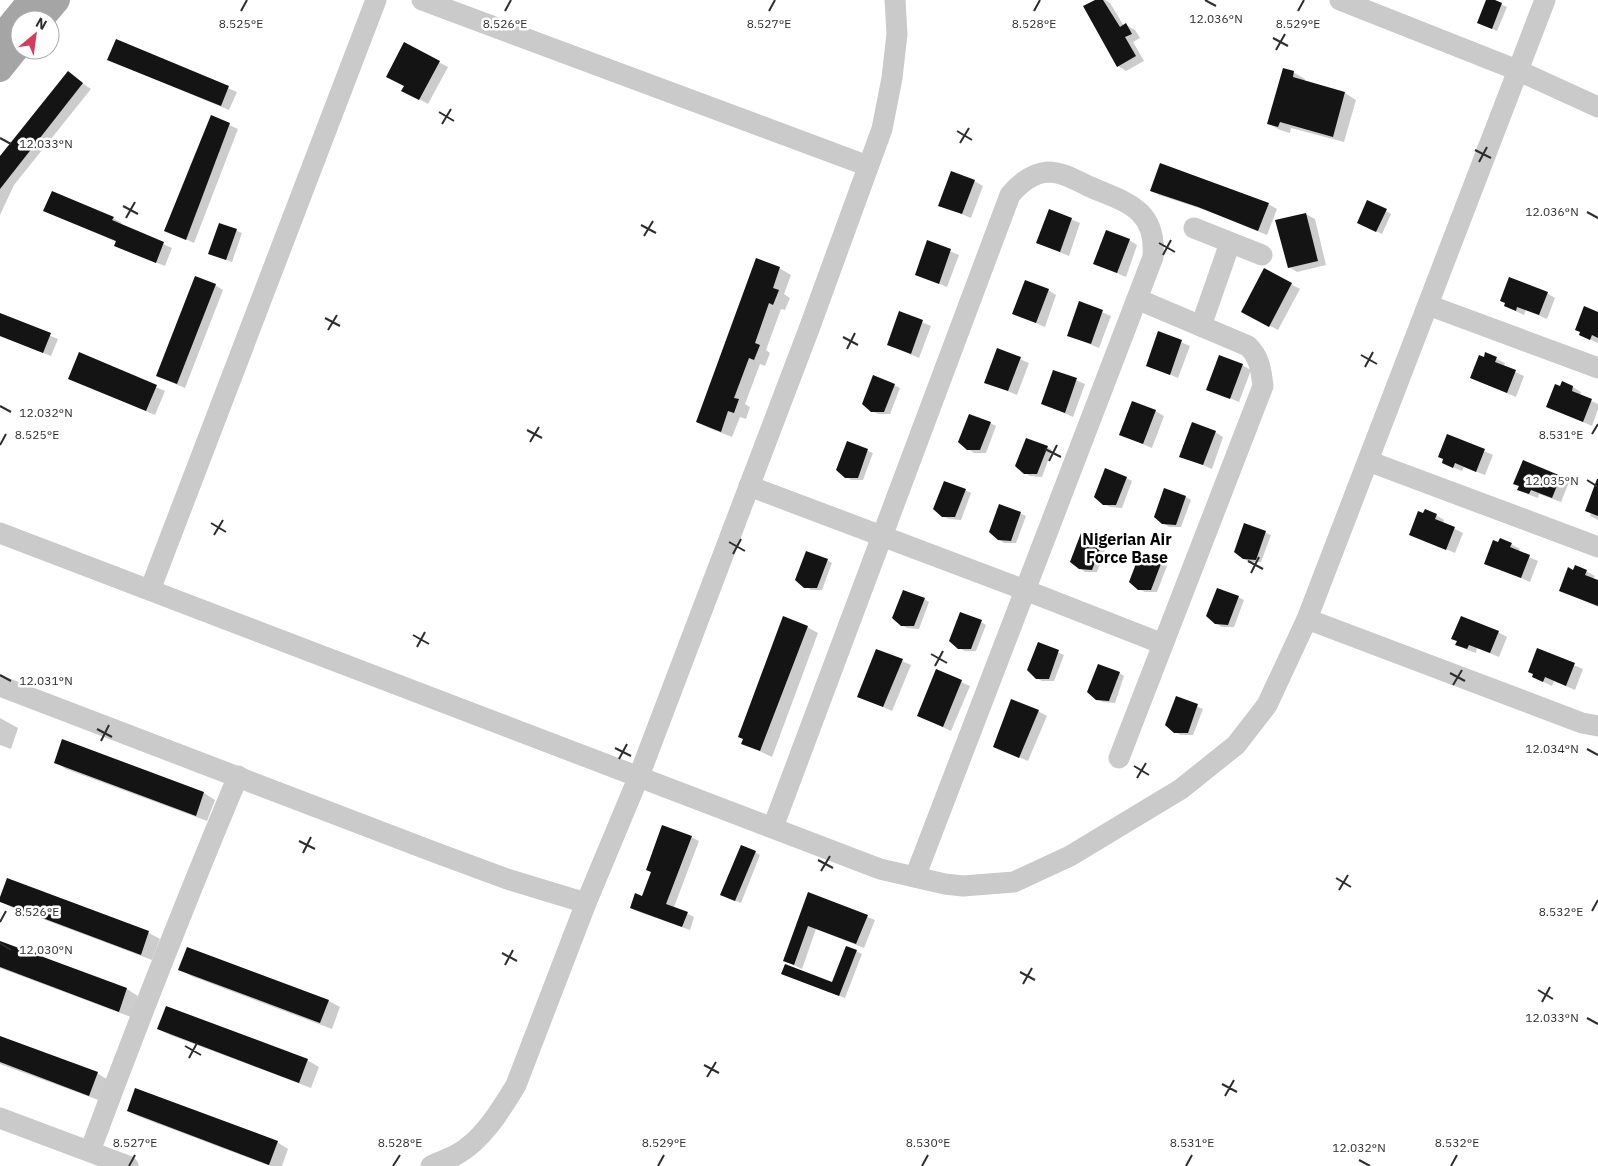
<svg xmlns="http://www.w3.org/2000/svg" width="1598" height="1166" font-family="'IBM Plex Sans',sans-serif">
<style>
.shadow{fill:#0003}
.building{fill:#141414}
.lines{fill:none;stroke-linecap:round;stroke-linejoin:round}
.minor{stroke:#cacaca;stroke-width:21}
.major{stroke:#a5a5a5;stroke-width:26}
.ticks{fill:none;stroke:#2d2d2d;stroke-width:2}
.labels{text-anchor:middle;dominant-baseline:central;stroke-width:5;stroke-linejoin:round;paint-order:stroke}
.neighbourhood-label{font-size:16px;font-weight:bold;fill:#000;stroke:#fff}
.ticks-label{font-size:12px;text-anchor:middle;fill:#2d2d2d;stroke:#fff;stroke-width:5;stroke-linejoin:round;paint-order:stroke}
</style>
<rect width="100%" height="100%" fill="#fff"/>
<g class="shadow">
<polygon points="1097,0 1105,0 1110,3 1124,26 1126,25 1135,30 1140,38 1133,42 1144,61 1126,71 1118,66"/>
<polygon points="1487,0 1492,0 1507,7 1497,31 1483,25"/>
<polygon points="117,40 237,92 229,110 109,60"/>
<polygon points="405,44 448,67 428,104 403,90 405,86"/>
<polygon points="1293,72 1305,79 1304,82 1345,93 1356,100 1344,142 1291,128 1290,133 1280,130 1269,124"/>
<polygon points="68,73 91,89 14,185 0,215 0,158"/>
<polygon points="212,117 238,129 194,243 166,230"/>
<polygon points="974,181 983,186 971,218 940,205"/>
<polygon points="1151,190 1268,204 1277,209 1267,235 1208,211 1159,195"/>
<polygon points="1049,210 1080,223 1069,256 1038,243"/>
<polygon points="1386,211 1391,214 1382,234 1363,225"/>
<polygon points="1306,214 1315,219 1326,265 1297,272 1289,267 1277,221"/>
<polygon points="53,215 113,218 122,223 121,225 172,248 165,266 124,250 117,242"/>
<polygon points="220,224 242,233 232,262 215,256"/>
<polygon points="1129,240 1137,245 1126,277 1095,264"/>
<polygon points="928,242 959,255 947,287 916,274"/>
<polygon points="779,268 791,275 784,294 790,298 785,310 781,309 766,350 770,353 765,366 760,364 745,404 750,407 746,419 740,417 732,437 709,428 697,422"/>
<polygon points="1265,270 1300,289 1278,330 1242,311"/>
<polygon points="215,285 223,290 185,388 166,380 158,376"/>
<polygon points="1048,290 1056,295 1045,327 1014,314"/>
<polygon points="1547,293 1555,298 1547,319 1526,310 1524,315 1505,306"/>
<polygon points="1080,303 1111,316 1099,348 1068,335"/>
<polygon points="900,313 931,326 919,358 889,345"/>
<polygon points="1598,313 1598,343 1580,335"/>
<polygon points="0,315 58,339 51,356 0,336"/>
<polygon points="1159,333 1190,346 1178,378 1147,365"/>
<polygon points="998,350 1029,363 1017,395 986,382"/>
<polygon points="80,354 165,391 155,415 69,378"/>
<polygon points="1486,354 1505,363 1504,367 1524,376 1516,397 1471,378"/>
<polygon points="1242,365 1251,370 1239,402 1208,389"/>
<polygon points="1054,371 1085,384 1073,417 1042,403"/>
<polygon points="894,385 900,388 890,414 878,414 872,411"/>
<polygon points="1560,387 1573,387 1581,392 1580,396 1598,404 1598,409 1592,426 1547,406"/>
<polygon points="1155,411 1164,416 1152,448 1121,435"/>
<polygon points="990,423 996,426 986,453 974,453 968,449"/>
<polygon points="1215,432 1223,437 1212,469 1181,456"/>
<polygon points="1448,435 1493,455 1485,475 1464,467 1462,471 1452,467"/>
<polygon points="847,443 873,453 863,480 851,480 846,476"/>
<polygon points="1047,447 1052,450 1042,477 1030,476 1025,473"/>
<polygon points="1561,477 1569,482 1561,502 1539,494 1538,498 1527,494 1519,489 1520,487 1515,484"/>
<polygon points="1126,478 1132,481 1122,508 1110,507 1104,504"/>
<polygon points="965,490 971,493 961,520 949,519 943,516"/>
<polygon points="1598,490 1598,520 1590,516"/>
<polygon points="1186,497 1191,500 1181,527 1169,527 1163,523"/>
<polygon points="1000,505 1026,516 1016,543 1004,543 998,539"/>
<polygon points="1436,515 1444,520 1443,523 1463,533 1455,553 1410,534"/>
<polygon points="1245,525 1271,535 1261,562 1249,562 1243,558"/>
<polygon points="1102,542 1107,545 1097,572 1085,572 1080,568"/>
<polygon points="1511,544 1520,549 1518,552 1538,561 1530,582 1486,563"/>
<polygon points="827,560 832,563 822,590 811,590 805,586"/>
<polygon points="1161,563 1167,566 1157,592 1145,592 1139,589"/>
<polygon points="1574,571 1586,571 1595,576 1593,579 1598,581 1598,607 1560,590"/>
<polygon points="1238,597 1244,600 1234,627 1222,627 1216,623"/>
<polygon points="924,599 929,602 919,629 907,628 901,625"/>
<polygon points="981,622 986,625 976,651 965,651 959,648"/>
<polygon points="807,627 818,633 772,757 743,743"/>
<polygon points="1498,632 1507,637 1499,657 1477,648 1476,653 1465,649 1457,644 1458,642 1453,639"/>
<polygon points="1038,644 1064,655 1054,681 1042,681 1036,678"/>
<polygon points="876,650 911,665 892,711 858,696"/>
<polygon points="1538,650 1583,669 1575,690 1554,681 1552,686 1533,677"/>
<polygon points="937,671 970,686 951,731 919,716"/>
<polygon points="1119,673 1124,676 1115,703 1103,702 1097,699"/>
<polygon points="1177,698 1203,709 1193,735 1181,735 1175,732"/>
<polygon points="1038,711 1047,716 1028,761 994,747"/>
<polygon points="0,718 18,728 11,749 0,745"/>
<polygon points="63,741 204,793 215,800 207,821 66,769 55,762"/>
<polygon points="691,837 699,841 674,907 694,917 690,930 639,912 631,908 643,897 652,872"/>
<polygon points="755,852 760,855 741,903 727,898"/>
<polygon points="8,880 149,933 160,939 152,960 11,907 0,901"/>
<polygon points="809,894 875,920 864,948 816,929 802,969 785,961"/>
<polygon points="0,942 127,989 138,996 131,1017 0,968"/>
<polygon points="847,947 862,954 845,998 783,974 833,984"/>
<polygon points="180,969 329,1001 340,1007 332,1029 191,976"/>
<polygon points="159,1029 307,1060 319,1067 311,1088 170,1035"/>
<polygon points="0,1037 97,1073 108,1080 101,1101 0,1064"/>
<polygon points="128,1111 277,1142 288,1149 282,1166 270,1166 140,1117"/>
</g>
<g class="building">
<polygon points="1095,0 1103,0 1120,27 1126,23 1132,34 1125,37 1136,56 1117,67 1083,6"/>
<polygon points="1486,0 1495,0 1502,3 1492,29 1477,23"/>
<polygon points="116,39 229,86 221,106 107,60"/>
<polygon points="404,42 440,61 419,100 401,91 404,86 386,77"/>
<polygon points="1283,68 1294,71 1293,77 1345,92 1333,137 1280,122 1278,127 1267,124"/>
<polygon points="68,71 83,83 0,189 0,156"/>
<polygon points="211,115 230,123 186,240 164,231"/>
<polygon points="1160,163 1269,203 1258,231 1198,207 1150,191"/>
<polygon points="951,171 975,180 962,214 938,206"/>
<polygon points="52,191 114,217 112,220 164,242 156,263 114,246 116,241 43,211"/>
<polygon points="1367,200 1387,209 1376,232 1357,223"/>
<polygon points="1049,209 1072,218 1060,252 1036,243"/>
<polygon points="1306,213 1318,261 1288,268 1275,220"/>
<polygon points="219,223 237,229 226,260 208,254"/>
<polygon points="1106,230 1130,239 1117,273 1093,264"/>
<polygon points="927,240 951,249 939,284 915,275"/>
<polygon points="756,258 780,267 773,288 779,290 773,305 769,303 755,343 760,345 754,360 749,358 734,398 739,399 734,413 728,411 721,432 696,422"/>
<polygon points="1264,268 1292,283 1269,327 1241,312"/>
<polygon points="195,276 216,284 177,384 156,376"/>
<polygon points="1509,277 1548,292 1539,315 1517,307 1516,311 1504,306 1505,303 1500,301"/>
<polygon points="1025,280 1049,289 1036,323 1012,314"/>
<polygon points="1079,301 1103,310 1091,344 1067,336"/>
<polygon points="1584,306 1598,312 1598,338 1592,335 1590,340 1579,335 1580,332 1575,330"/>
<polygon points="899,311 923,320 911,354 887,345"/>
<polygon points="0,313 51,333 43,353 0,336"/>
<polygon points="1158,331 1182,340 1170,375 1146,366"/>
<polygon points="997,348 1021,357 1008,391 984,383"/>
<polygon points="79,352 157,385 146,411 68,379"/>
<polygon points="1485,352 1497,357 1495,362 1516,370 1507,393 1470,378 1479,355 1484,357"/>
<polygon points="1219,355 1243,364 1230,399 1206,390"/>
<polygon points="1053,370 1077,378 1065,413 1041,404"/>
<polygon points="873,375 895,384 884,412 871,412 862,404"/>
<polygon points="1562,381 1573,386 1572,391 1592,399 1583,422 1546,407 1555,384 1560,386"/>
<polygon points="1132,401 1156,410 1143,444 1119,435"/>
<polygon points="969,414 991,422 980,450 967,450 958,442"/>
<polygon points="1192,422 1216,431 1203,465 1179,457"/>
<polygon points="1447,434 1485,449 1476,472 1455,463 1453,468 1442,463 1443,459 1438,457"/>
<polygon points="1026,438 1048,446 1037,474 1024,474 1015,466"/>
<polygon points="847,441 868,449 858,478 845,478 836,470"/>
<polygon points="1523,460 1561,476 1552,498 1531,490 1529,494 1517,490 1519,486 1513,484"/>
<polygon points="1105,468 1127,477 1116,505 1103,505 1094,497"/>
<polygon points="1597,479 1598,479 1598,516 1585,511"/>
<polygon points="944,481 966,489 955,517 942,517 933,509"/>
<polygon points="1164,488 1186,496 1176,525 1162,524 1154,517"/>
<polygon points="999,504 1021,512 1011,541 998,540 989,532"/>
<polygon points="1425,509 1437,514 1435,519 1455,527 1446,550 1409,535 1418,511 1423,513"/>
<polygon points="1244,523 1266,531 1256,560 1243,559 1234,552"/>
<polygon points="1081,533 1103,541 1092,570 1079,569 1070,562"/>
<polygon points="1500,538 1512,543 1510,547 1530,555 1521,578 1484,564 1493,540 1498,542"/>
<polygon points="806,551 828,559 817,588 804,588 795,580"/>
<polygon points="1140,553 1162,561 1151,590 1138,590 1129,582"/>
<polygon points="1575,565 1587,570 1585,575 1598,580 1598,606 1559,591 1568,567 1573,570"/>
<polygon points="1217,588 1239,596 1228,625 1215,624 1206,616"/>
<polygon points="903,590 925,598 914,626 901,626 892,618"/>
<polygon points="960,612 982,620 971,649 958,649 949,641"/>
<polygon points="783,616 808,626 760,751 741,744 743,739 738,737"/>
<polygon points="1461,616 1499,631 1490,653 1469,645 1467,649 1455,645 1457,641 1451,639"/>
<polygon points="1038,642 1059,650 1049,679 1036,679 1027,670"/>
<polygon points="1537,648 1575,663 1566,686 1545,677 1543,682 1532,677 1533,674 1528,672"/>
<polygon points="876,649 903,659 883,707 857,697"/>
<polygon points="1098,664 1120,672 1109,701 1096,700 1087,692"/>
<polygon points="936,669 962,680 943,727 917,716"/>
<polygon points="1176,696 1198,704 1188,733 1174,733 1165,725"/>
<polygon points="1011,699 1039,710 1019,758 993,747"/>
<polygon points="62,739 204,792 196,816 54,763"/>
<polygon points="662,825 692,836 666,904 688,912 682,927 630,908 635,893 642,896 651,872 646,870"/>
<polygon points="741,845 756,851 735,901 720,895"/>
<polygon points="7,878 149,931 141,955 0,902 0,897"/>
<polygon points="808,892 868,915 856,944 808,926 794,965 783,961"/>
<polygon points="0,941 127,988 119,1012 0,967"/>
<polygon points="846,946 857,950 839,996 781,974 785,964 832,982"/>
<polygon points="187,947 329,1000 320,1023 178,970"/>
<polygon points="166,1006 308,1059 299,1083 157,1029"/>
<polygon points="0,1036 98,1072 89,1096 0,1062"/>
<polygon points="135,1088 278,1141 269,1165 127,1111"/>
</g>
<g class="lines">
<g class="minor">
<polyline points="422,0 868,166"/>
<polyline points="1340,0 1517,70 1598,107"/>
<polyline points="1194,228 1262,255"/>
<polyline points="1428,305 1598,368"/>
<polyline points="1201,326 1230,243"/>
<polyline points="1368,461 1598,547"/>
<polyline points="749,486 1025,590 1163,644"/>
<polyline points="0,533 880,869 945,884 963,886 1014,882 1070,856 1181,789 1236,745 1267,705 1307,619 1545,0"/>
<polyline points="150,590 376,0"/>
<polyline points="1307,619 1582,723 1598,726"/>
<polyline points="0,686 434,852 507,879 586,903"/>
<path d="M1119,758l144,-372c-2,-16 -3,-28 -15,-40l-111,-47"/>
<path d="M773,827l237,-632c10,-12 22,-22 38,-23 14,0 28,8 40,14 37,16 69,22 65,71l-238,620"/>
<polyline points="0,1118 128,1166"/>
<path d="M90,1151c47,-126 96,-251 148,-375"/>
<path d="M431,1166c8,-4 17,-7 25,-11 27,-15 44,-44 60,-70l70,-182 53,-127 170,-447 73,-200 10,-51 5,-44 -2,-34"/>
</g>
<g class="major">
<polyline points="40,20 57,0"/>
<polyline points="0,38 31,0"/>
<polyline points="0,69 20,44"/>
</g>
</g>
<path class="ticks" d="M1205,0l11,6M241,11l6,-11M505,11l6,-11M769,11l6,-11M1034,11l6,-11M1298,11l6,-11M1273,38l15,8M1276,50l9,-16M439,112l15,9M442,124l9,-15M957,131l15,9M0,138l11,6M960,143l9,-15M1475,150l16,8M1479,162l8,-15M123,206l15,8M1587,212l11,6M126,218l9,-16M641,225l15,8M644,236l9,-15M1159,243l16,9M1163,255l8,-15M325,318l15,8M328,330l9,-15M843,337l15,8M847,349l8,-16M1361,355l16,9M1365,367l8,-15M0,406l11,6M527,430l15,8M1592,434l6,-10M530,442l9,-15M0,445l6,-11M1045,449l16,8M1049,461l8,-16M1587,480l11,7M211,523l15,9M214,535l9,-15M729,542l16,9M733,554l8,-15M1248,561l15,8M1251,573l8,-16M413,635l16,9M417,647l8,-15M931,654l16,9M935,666l8,-15M1450,673l15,8M0,675l11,6M1453,685l9,-15M97,729l15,8M101,741l8,-16M615,748l16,8M1587,749l11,6M619,759l8,-15M1134,766l15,9M1137,778l9,-15M299,841l16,8M303,853l8,-16M818,860l15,8M821,871l9,-15M1336,878l15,9M1339,890l9,-15M1592,911l6,-11M0,922l6,-11M0,943l11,7M502,953l15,8M505,965l8,-15M1020,972l15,8M1023,984l9,-16M1538,990l15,9M1542,1002l8,-15M1587,1018l11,6M185,1046l16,9M189,1058l8,-15M704,1065l15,8M707,1077l9,-15M1222,1084l15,8M1225,1096l9,-16M1359,1160l11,6M129,1166l6,-11M393,1166l7,-11M658,1166l6,-11M922,1166l6,-11M1186,1166l6,-11M1451,1166l6,-11"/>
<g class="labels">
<g class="neighbourhood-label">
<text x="1127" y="539">Nigerian Air<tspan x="1127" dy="18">Force Base</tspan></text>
</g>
</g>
<g class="ticks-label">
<text x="1216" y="23">12.036°N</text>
<text x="241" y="28">8.525°E</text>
<text x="505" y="28">8.526°E</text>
<text x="769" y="28">8.527°E</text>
<text x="1034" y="28">8.528°E</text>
<text x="1298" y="28">8.529°E</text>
<text x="46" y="148">12.033°N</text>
<text x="1552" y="216">12.036°N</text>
<text x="46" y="417">12.032°N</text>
<text x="37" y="439">8.525°E</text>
<text x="1561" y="439">8.531°E</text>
<text x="1552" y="485">12.035°N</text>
<text x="46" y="685">12.031°N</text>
<text x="1552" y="753">12.034°N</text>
<text x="37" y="916">8.526°E</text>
<text x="1561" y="916">8.532°E</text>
<text x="46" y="954">12.030°N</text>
<text x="1552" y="1022">12.033°N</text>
<text x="135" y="1147">8.527°E</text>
<text x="400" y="1147">8.528°E</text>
<text x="664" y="1147">8.529°E</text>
<text x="928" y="1147">8.530°E</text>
<text x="1192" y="1147">8.531°E</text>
<text x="1457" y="1147">8.532°E</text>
<text x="1359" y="1152">12.032°N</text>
</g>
<g transform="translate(35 35) rotate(29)"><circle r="24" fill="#ffffff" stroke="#ababab"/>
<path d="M0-4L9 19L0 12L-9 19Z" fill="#d63c58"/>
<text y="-8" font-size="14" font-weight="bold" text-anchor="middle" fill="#2d2d2d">N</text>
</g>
</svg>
